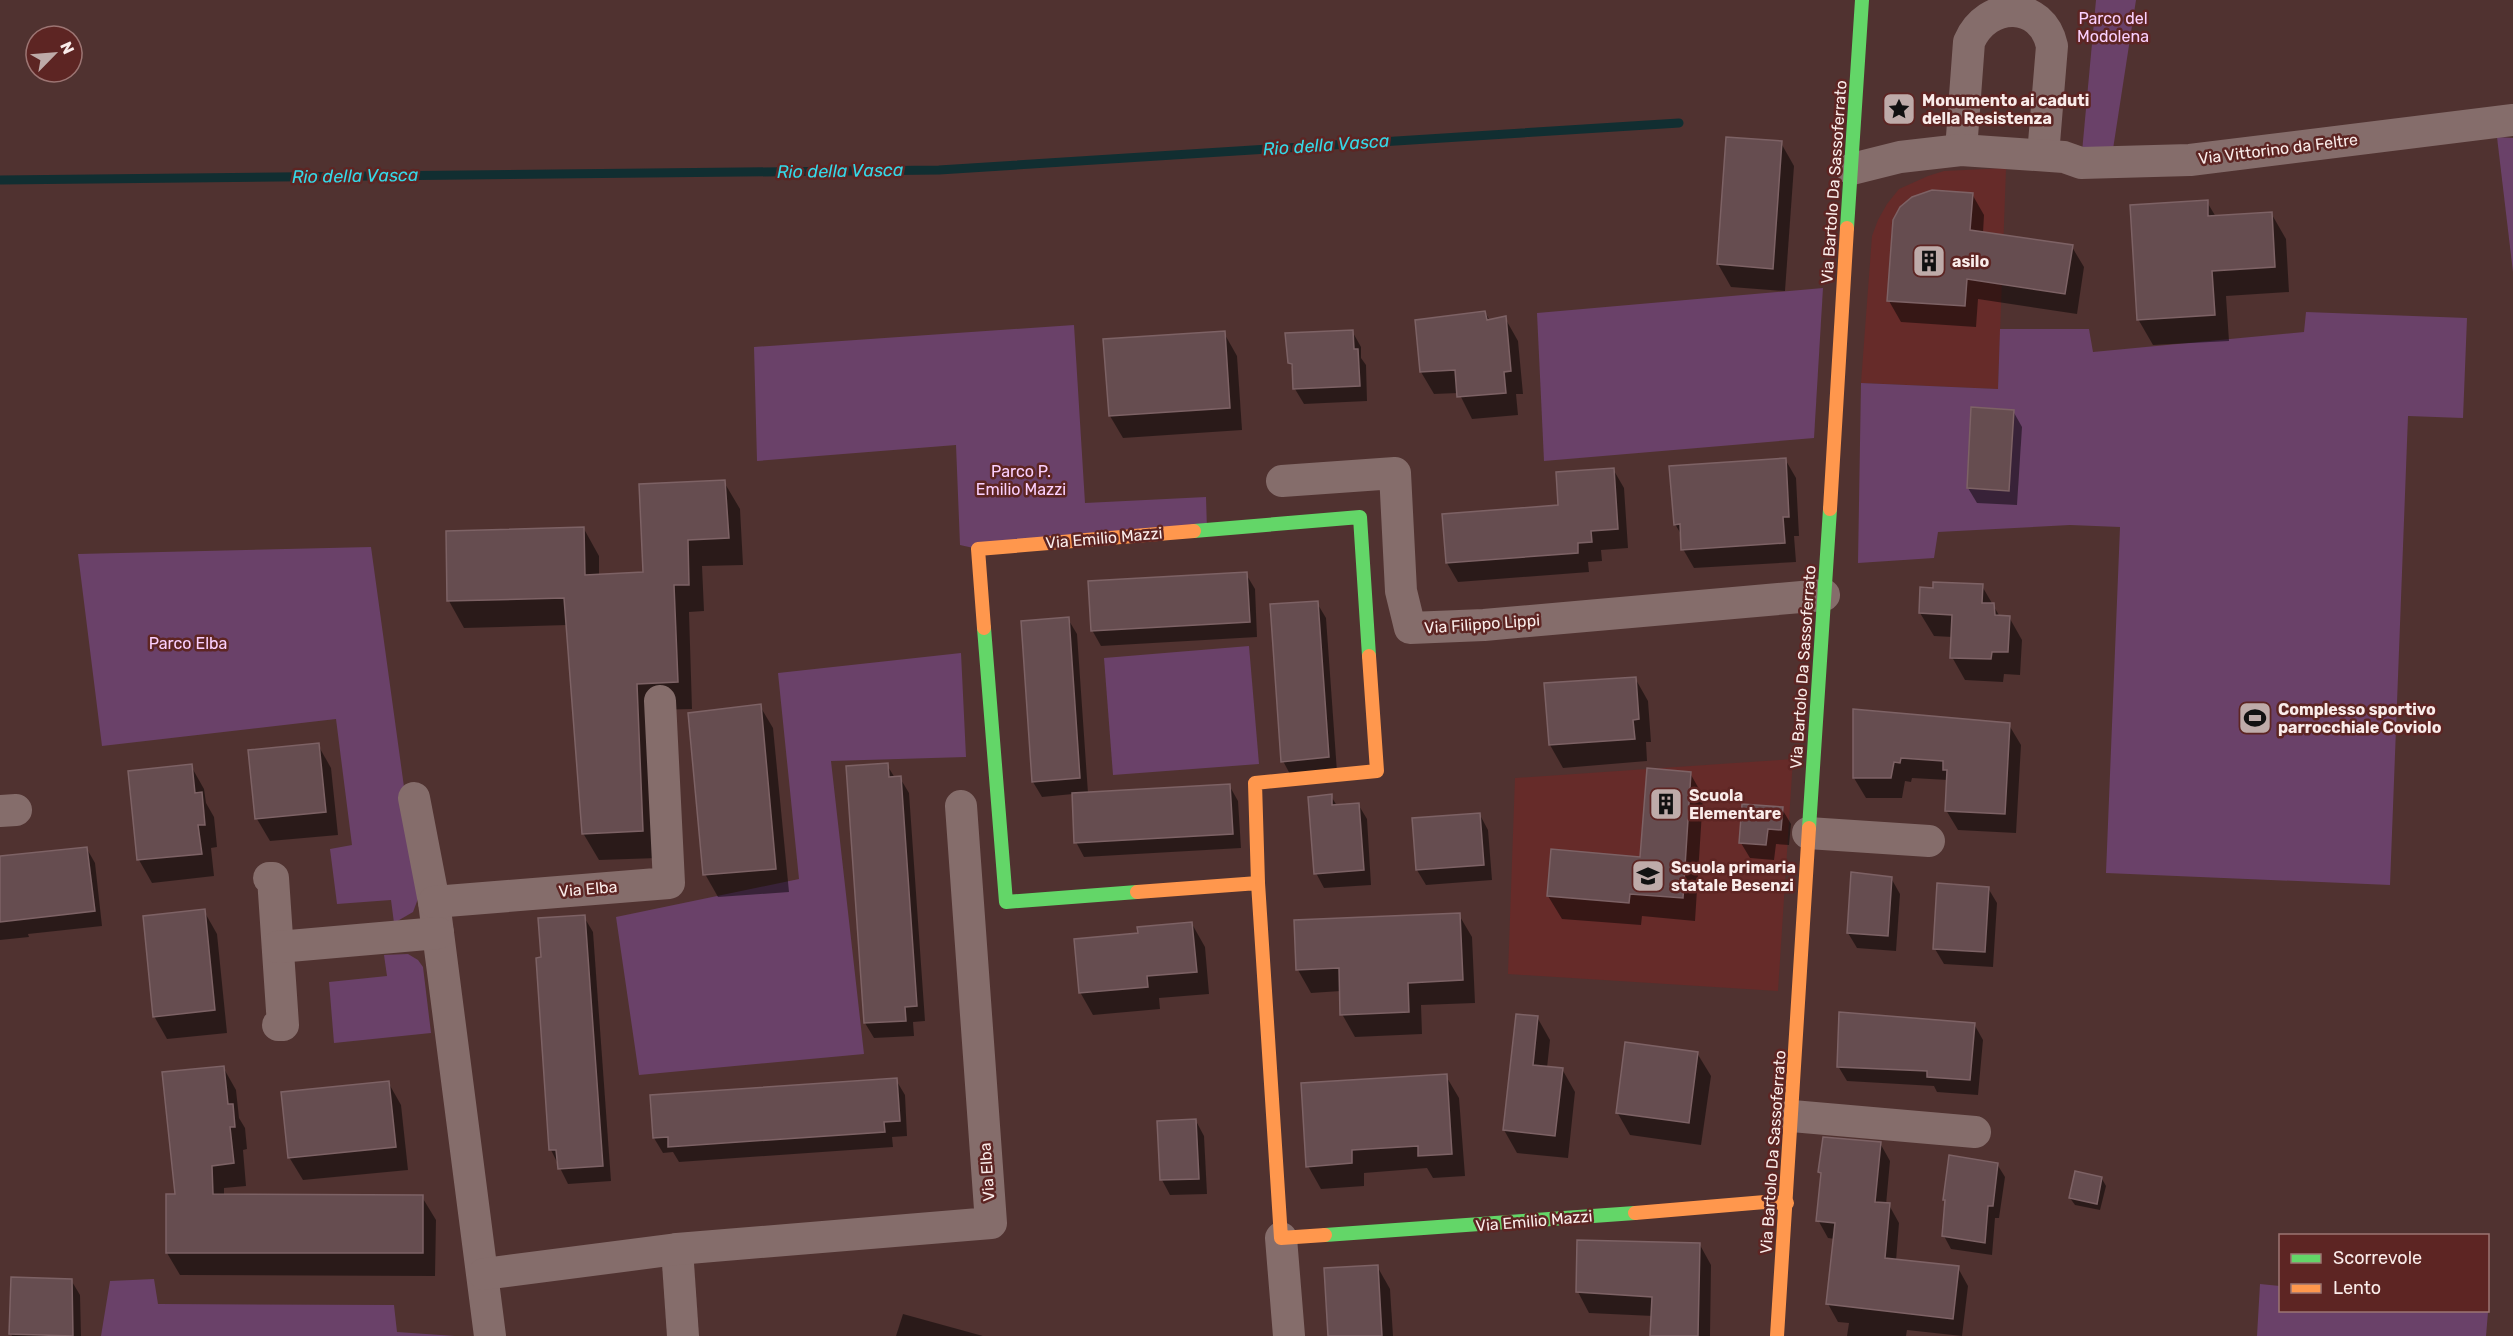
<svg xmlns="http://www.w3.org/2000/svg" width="2513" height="1336" font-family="Rubik,sans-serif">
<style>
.built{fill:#662b29}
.green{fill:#6a4169}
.shadow{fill:#0007}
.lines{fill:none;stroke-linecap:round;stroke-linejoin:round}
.stream{stroke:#112e31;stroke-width:9}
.building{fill:#664d50;stroke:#7d6265;stroke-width:1.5}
.street{stroke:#856d6b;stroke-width:32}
.fast{stroke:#63d668;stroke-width:14}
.slow{stroke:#ff974d;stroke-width:14}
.labels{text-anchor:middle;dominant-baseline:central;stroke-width:5;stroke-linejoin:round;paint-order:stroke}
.park-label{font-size:16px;fill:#fbd0fe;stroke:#5d2523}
.poi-label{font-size:16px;font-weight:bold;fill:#faecea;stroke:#5d2523;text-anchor:start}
.street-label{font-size:16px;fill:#faecea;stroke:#5d2523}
.water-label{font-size:18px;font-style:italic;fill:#35d8e7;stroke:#5d2523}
</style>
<rect width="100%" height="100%" fill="#503230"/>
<g class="built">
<polygon points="2006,168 1998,389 1861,383 1872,236 1878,220 1887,204 1899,189 1928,176 1944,171"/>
<polygon points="1793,759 1778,991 1508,974 1515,778"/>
</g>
<g class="green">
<polygon points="2096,0 2136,0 2111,162 2081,163"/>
<polygon points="2497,137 2513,138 2513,272"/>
<polygon points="1823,288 1814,438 1544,461 1537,313"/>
<polygon points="2306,312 2467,318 2463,418 2408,416 2390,885 2106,873 2120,527 2070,525 1938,532 1934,558 1858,563 1861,383 1998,389 2000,329 2089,329 2093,352 2304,332"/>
<polygon points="1074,325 1085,503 1206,497 1207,530 978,549 960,545 956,445 757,461 754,347"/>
<polygon points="371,547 419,896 413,912 394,923 391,900 337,904 330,849 352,845 336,719 102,746 78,554"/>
<polygon points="1249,646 1259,764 1113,775 1104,658"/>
<polygon points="961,653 966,757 831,761 864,1054 639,1075 616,917 799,879 778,673"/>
<polygon points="408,954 418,960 423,967 431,1033 334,1043 329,982 387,976 384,955"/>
<polygon points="154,1279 158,1304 394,1305 397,1332 455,1336 101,1336 110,1281"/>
<polygon points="2260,1284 2280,1286 2280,1310 2488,1312 2486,1336 2257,1336"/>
</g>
<g class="shadow">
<polygon points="1781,143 1794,166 1785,291 1731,287 1718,264"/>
<polygon points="1972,194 1984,215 1983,233 2072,247 2084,267 2077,314 1978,299 1976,327 1901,322 1889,301 1895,220"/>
<polygon points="2207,202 2216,217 2271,213 2286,239 2289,292 2226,296 2229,341 2153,345 2138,319"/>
<polygon points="1485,312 1490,321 1505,318 1518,341 1523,394 1516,394 1518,415 1472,419 1459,393 1434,394 1421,372"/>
<polygon points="1352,331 1361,347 1361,358 1366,365 1367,401 1304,404 1295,389 1293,369 1290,363"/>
<polygon points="1224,333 1237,356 1242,430 1123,438 1110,416"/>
<polygon points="2013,411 2022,427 2017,505 1977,503 1968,488"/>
<polygon points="1785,459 1796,478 1799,536 1794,536 1796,562 1694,568 1683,549 1682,536 1675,524"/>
<polygon points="1613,469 1624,488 1628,548 1601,550 1602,561 1588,562 1589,572 1458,582 1447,563 1559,506"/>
<polygon points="724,482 740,509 743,565 702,566 704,611 689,612 692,709 652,710 658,858 599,860 583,833 568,625 464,628 449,601 584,529 599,556 599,575 645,573"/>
<polygon points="1246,574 1255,589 1257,637 1101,646 1092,630"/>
<polygon points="1982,586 2000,617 2009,617 2022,640 2020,675 2004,674 2003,682 1965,680 1952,657 1952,637 1934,636 1920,613"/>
<polygon points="1317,603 1326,618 1337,772 1291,776 1283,761"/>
<polygon points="1068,619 1077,634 1088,793 1229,785 1238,801 1241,848 1084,857 1076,842 1073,794 1042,797 1033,782"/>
<polygon points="1635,678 1648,701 1651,742 1646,742 1647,761 1563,768 1550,745"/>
<polygon points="760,706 773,728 789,892 718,897 705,874"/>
<polygon points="1855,710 2009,725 2021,745 2016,833 1958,830 1946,810 1948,780 1912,778 1911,782 1905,781 1902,798 1866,798 1854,778"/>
<polygon points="318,745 331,768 338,835 270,841 257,819"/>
<polygon points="887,765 895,778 900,778 909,793 925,1021 913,1022 914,1036 874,1038 865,1023"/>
<polygon points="191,766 204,789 206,803 214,817 217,847 211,848 214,876 152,883 139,860"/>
<polygon points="1690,773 1703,796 1695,921 1642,916 1641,925 1562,919 1548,896 1642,858"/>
<polygon points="1331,796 1337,806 1358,804 1367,819 1371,885 1324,888 1316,873"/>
<polygon points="1782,809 1791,824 1789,845 1776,844 1774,860 1750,858 1741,843"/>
<polygon points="1480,815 1488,830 1492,880 1426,885 1417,870"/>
<polygon points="87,849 95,863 102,926 28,934 29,937 0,940 0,857"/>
<polygon points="1891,878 1900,894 1896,951 1857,948 1848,933"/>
<polygon points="1988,888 1997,903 1993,967 1944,964 1935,949"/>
<polygon points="204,911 217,934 227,1033 167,1039 154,1016"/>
<polygon points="1459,915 1472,937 1475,1003 1421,1005 1422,1034 1355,1037 1342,1014 1341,991 1311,993 1298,970"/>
<polygon points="584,917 593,932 611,1181 568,1184 551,1150 542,958"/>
<polygon points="1192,924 1205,947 1209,994 1159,998 1160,1009 1093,1015 1080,992 1139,935"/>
<polygon points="1537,1017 1550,1040 1547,1068 1562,1069 1575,1092 1568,1158 1517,1153 1504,1130"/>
<polygon points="1974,1024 1983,1040 1978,1095 1937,1092 1934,1086 1847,1081 1838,1066"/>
<polygon points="1697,1053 1711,1076 1701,1145 1630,1135 1617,1112"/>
<polygon points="223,1067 236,1090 239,1118 245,1128 247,1149 243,1150 246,1186 224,1188 224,1195 422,1197 436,1220 435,1276 180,1275 167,1253 176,1195"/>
<polygon points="1446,1076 1459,1098 1465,1176 1433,1178 1427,1168 1364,1173 1364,1186 1321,1189 1308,1166"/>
<polygon points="896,1080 905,1095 907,1136 892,1137 893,1147 679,1162 673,1152 663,1153 654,1138"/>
<polygon points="388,1082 401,1105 408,1170 303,1180 289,1157"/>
<polygon points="1196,1121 1204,1136 1207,1194 1170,1195 1162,1180 1159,1123"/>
<polygon points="1880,1143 1890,1161 1886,1205 1889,1205 1899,1223 1896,1261 1958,1268 1968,1286 1962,1336 1907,1330 1906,1336 1847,1336 1849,1323 1838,1322 1828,1304 1835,1239 1828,1238 1818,1220 1822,1175 1820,1172"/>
<polygon points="1997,1164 2005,1177 1999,1218 1995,1218 1992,1255 1951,1249 1944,1236 1947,1203 1945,1200"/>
<polygon points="2102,1179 2106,1186 2100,1210 2075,1205 2070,1198"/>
<polygon points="1700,1245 1711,1265 1710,1336 1652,1336 1653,1316 1589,1313 1578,1292"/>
<polygon points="1377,1266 1390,1289 1393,1336 1329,1336"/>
<polygon points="71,1280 80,1295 81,1336 12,1336 11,1334"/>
<polygon points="903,1314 983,1336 896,1336"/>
</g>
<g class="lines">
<polyline class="stream" points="0,180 939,170 1679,123"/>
</g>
<g class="building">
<polygon points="1726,137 1782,141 1773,269 1717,264"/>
<polygon points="1932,190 1973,193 1970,230 2073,245 2065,294 1967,279 1965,306 1887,301 1893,220 1900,207 1912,197"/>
<polygon points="2208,200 2208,216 2272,212 2275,267 2212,271 2215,315 2137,320 2130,205"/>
<polygon points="1485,311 1487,320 1506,316 1511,371 1504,372 1506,393 1457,397 1455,370 1420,372 1415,320"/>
<polygon points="1353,330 1354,349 1358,349 1360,386 1293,389 1292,364 1288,363 1285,333"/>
<polygon points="1225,331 1230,408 1109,416 1103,339"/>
<polygon points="1971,407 2014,410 2009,491 1967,488"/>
<polygon points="1786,458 1789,517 1783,517 1785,543 1681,550 1680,524 1674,525 1669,466"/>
<polygon points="1614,468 1618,529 1591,531 1592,542 1578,543 1578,553 1446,563 1442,514 1558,505 1556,472"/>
<polygon points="725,480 729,538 688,540 689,585 674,585 678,682 637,684 643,831 582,834 564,598 447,601 446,531 584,527 585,575 643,572 639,484"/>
<polygon points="1247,572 1250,622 1091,631 1088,581"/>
<polygon points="1933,582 1983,584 1982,603 1994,603 1995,615 2010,616 2008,652 1992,652 1991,659 1950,658 1952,615 1919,613 1920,587 1933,588"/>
<polygon points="1318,601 1329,757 1281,762 1270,604"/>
<polygon points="1069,617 1080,778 1032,782 1021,621"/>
<polygon points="1636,677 1639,719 1633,720 1635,739 1549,745 1544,683"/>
<polygon points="761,704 776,869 703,875 688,713"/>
<polygon points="1853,709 2010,723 2005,814 1945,811 1947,770 1943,770 1943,761 1901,758 1900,763 1894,762 1891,778 1853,778"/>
<polygon points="319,743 326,812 255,819 248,750"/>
<polygon points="888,763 889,777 901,776 917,1006 905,1007 906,1021 864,1023 846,766"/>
<polygon points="192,764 195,793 202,792 205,825 198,825 202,854 137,860 128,771"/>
<polygon points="1647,768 1691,772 1683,898 1630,894 1629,903 1547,896 1551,849 1640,857"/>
<polygon points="1230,784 1233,834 1074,843 1072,793"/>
<polygon points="1332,794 1332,805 1359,803 1364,870 1314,874 1308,797"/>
<polygon points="1742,804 1783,807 1781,830 1768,829 1766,845 1739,843"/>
<polygon points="1480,813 1484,865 1416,870 1412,818"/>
<polygon points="87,847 95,911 0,922 0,856"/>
<polygon points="1851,872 1892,877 1888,936 1847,933"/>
<polygon points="1937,883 1989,887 1985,952 1933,949"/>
<polygon points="205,909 215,1010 153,1017 143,916"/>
<polygon points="1460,913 1463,980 1408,983 1409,1012 1340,1015 1339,968 1296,970 1294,920"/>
<polygon points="585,915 603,1166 558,1169 556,1150 549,1150 536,958 541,957 538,918"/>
<polygon points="1192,922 1197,972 1147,976 1148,987 1079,993 1074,939 1138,933 1137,927"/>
<polygon points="1839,1012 1975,1023 1970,1080 1927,1077 1927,1071 1837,1067"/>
<polygon points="1516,1014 1538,1016 1533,1065 1563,1068 1555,1136 1503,1130"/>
<polygon points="1625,1042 1698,1052 1689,1123 1616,1113"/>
<polygon points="224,1066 228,1104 233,1104 235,1127 230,1127 234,1163 212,1166 213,1194 423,1195 423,1253 166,1253 166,1194 175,1194 162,1072"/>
<polygon points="1447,1074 1452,1154 1418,1156 1418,1146 1352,1150 1352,1163 1306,1167 1301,1083"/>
<polygon points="897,1078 900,1121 884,1122 885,1132 668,1147 668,1137 653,1138 650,1095"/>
<polygon points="389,1081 396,1147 288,1158 281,1092"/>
<polygon points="1196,1119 1199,1179 1160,1180 1157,1121"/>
<polygon points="1823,1137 1881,1142 1875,1202 1890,1203 1885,1258 1959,1266 1953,1319 1826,1304 1835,1223 1816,1221 1821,1173 1818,1172"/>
<polygon points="1949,1155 1998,1163 1993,1206 1988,1206 1985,1243 1942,1236 1945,1200 1943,1200"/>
<polygon points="2075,1171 2102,1177 2097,1204 2069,1198"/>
<polygon points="1577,1240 1700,1243 1698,1336 1650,1336 1652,1297 1576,1292"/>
<polygon points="1378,1265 1382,1336 1328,1336 1324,1268"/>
<polygon points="11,1277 72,1279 73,1336 9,1334"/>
</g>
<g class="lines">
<g class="street">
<path d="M1961,150l8,-108c18,-42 73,-42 83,4l-9,109"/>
<polyline points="1852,169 1900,157 1961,150 2064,157 2081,163 2190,160 2513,120"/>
<polyline points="1282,481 1395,473 1401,591 1410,628 1484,625 1824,595"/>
<polyline points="414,798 434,902 490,1336"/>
<polyline points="0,811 16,810"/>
<polyline points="1808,833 1929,841"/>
<polyline points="269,878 273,878 283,1025 278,1025"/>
<polyline points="434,902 669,883 660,701"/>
<polyline points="278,947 438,933"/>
<polyline points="1792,1116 1975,1132"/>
<polyline points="1281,1238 1289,1336"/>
<polyline points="677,1249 683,1336"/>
<polyline points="484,1274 677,1249 991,1223 961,806"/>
</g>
<g class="fast">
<polyline points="1847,228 1862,0"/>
<polyline points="1194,531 1360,517 1369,656"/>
<polyline points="984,628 1006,902 1137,892"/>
<polyline points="1809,828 1830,509"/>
<polyline points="1325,1235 1635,1213"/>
</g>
<g class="slow">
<polyline points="1830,509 1847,228"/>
<polyline points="984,628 978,549 1194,531"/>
<polyline points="1258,883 1255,783 1377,771 1369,656"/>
<polyline points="1137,892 1258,883 1281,1238 1325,1235"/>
<polyline points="1635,1213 1765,1202 1787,1203"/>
<polyline points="1777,1336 1809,828"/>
</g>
</g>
<defs>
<symbol id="sight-square" viewBox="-11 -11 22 22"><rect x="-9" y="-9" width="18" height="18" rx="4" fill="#beaba9" stroke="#5d2523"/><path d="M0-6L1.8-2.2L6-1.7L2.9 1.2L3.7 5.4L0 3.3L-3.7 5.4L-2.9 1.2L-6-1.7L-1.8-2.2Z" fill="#111"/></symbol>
<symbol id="building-square" viewBox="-11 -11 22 22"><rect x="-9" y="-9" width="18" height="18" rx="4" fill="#beaba9" stroke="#5d2523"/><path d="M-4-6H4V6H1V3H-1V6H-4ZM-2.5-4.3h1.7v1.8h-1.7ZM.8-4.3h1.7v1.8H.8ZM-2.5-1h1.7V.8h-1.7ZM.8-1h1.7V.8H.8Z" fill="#111"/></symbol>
<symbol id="stadium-square" viewBox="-11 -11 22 22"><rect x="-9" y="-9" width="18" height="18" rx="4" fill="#beaba9" stroke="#5d2523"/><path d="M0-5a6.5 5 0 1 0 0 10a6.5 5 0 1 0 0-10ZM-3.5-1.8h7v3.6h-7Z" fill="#111"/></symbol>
<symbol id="school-square" viewBox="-11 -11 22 22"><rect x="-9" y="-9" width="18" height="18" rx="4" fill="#beaba9" stroke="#5d2523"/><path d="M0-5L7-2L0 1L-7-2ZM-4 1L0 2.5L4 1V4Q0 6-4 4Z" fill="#111"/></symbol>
</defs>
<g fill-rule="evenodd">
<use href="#sight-square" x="1880" y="90" width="38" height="38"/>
<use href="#building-square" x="1910" y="242" width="38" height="38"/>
<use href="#stadium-square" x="2236" y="699" width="38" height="38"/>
<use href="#building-square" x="1647" y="785" width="38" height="38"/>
<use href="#school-square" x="1629" y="857" width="38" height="38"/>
</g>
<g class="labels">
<g class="park-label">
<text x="2113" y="18">Parco del<tspan x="2113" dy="18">Modolena</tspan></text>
<text x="1021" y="471">Parco P.<tspan x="1021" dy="18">Emilio Mazzi</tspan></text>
<text x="188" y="643">Parco Elba</text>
</g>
<g class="poi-label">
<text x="1922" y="100">Monumento ai caduti<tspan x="1922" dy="18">della Resistenza</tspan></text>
<text x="1952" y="261">asilo</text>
<text x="2278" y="709">Complesso sportivo<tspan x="2278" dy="18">parrocchiale Coviolo</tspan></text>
<text x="1689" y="795">Scuola<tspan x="1689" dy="18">Elementare</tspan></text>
<text x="1671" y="867">Scuola primaria<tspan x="1671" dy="18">statale Besenzi</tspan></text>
</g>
<g class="street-label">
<text transform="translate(2278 149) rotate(-7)">Via Vittorino da Feltre</text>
<text transform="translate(1834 182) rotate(-86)">Via Bartolo Da Sassoferrato</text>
<text transform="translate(1104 538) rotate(-5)">Via Emilio Mazzi</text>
<text transform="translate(1482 624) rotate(-4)">Via Filippo Lippi</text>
<text transform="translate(1803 667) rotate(-86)">Via Bartolo Da Sassoferrato</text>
<text transform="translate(588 889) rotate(-5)">Via Elba</text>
<text transform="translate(1773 1152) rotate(-86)">Via Bartolo Da Sassoferrato</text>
<text transform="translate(987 1172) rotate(-94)">Via Elba</text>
<text transform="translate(1534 1221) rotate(-5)">Via Emilio Mazzi</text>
</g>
<g class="water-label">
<text transform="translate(1326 145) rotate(-4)">Rio della Vasca</text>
<text transform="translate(840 171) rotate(-1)">Rio della Vasca</text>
<text transform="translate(355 176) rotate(-1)">Rio della Vasca</text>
</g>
</g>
<rect x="2279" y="1234" width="210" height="78" fill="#5d2523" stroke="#9c7573" stroke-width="1.5"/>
<rect x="2291" y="1254" width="30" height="9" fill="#63d668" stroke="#9c7573" stroke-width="1.5"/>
<text x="2333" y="1264" font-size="18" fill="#faecea">Scorrevole</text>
<rect x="2291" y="1284" width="30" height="9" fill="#ff974d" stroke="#9c7573" stroke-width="1.5"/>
<text x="2333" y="1294" font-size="18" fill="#faecea">Lento</text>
<g transform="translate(54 54) rotate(65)"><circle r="28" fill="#5d2523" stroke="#9c7573" stroke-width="1.5"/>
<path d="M0-4.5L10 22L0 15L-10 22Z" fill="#beaba9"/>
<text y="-9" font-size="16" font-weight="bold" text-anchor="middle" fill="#faecea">N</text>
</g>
</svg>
